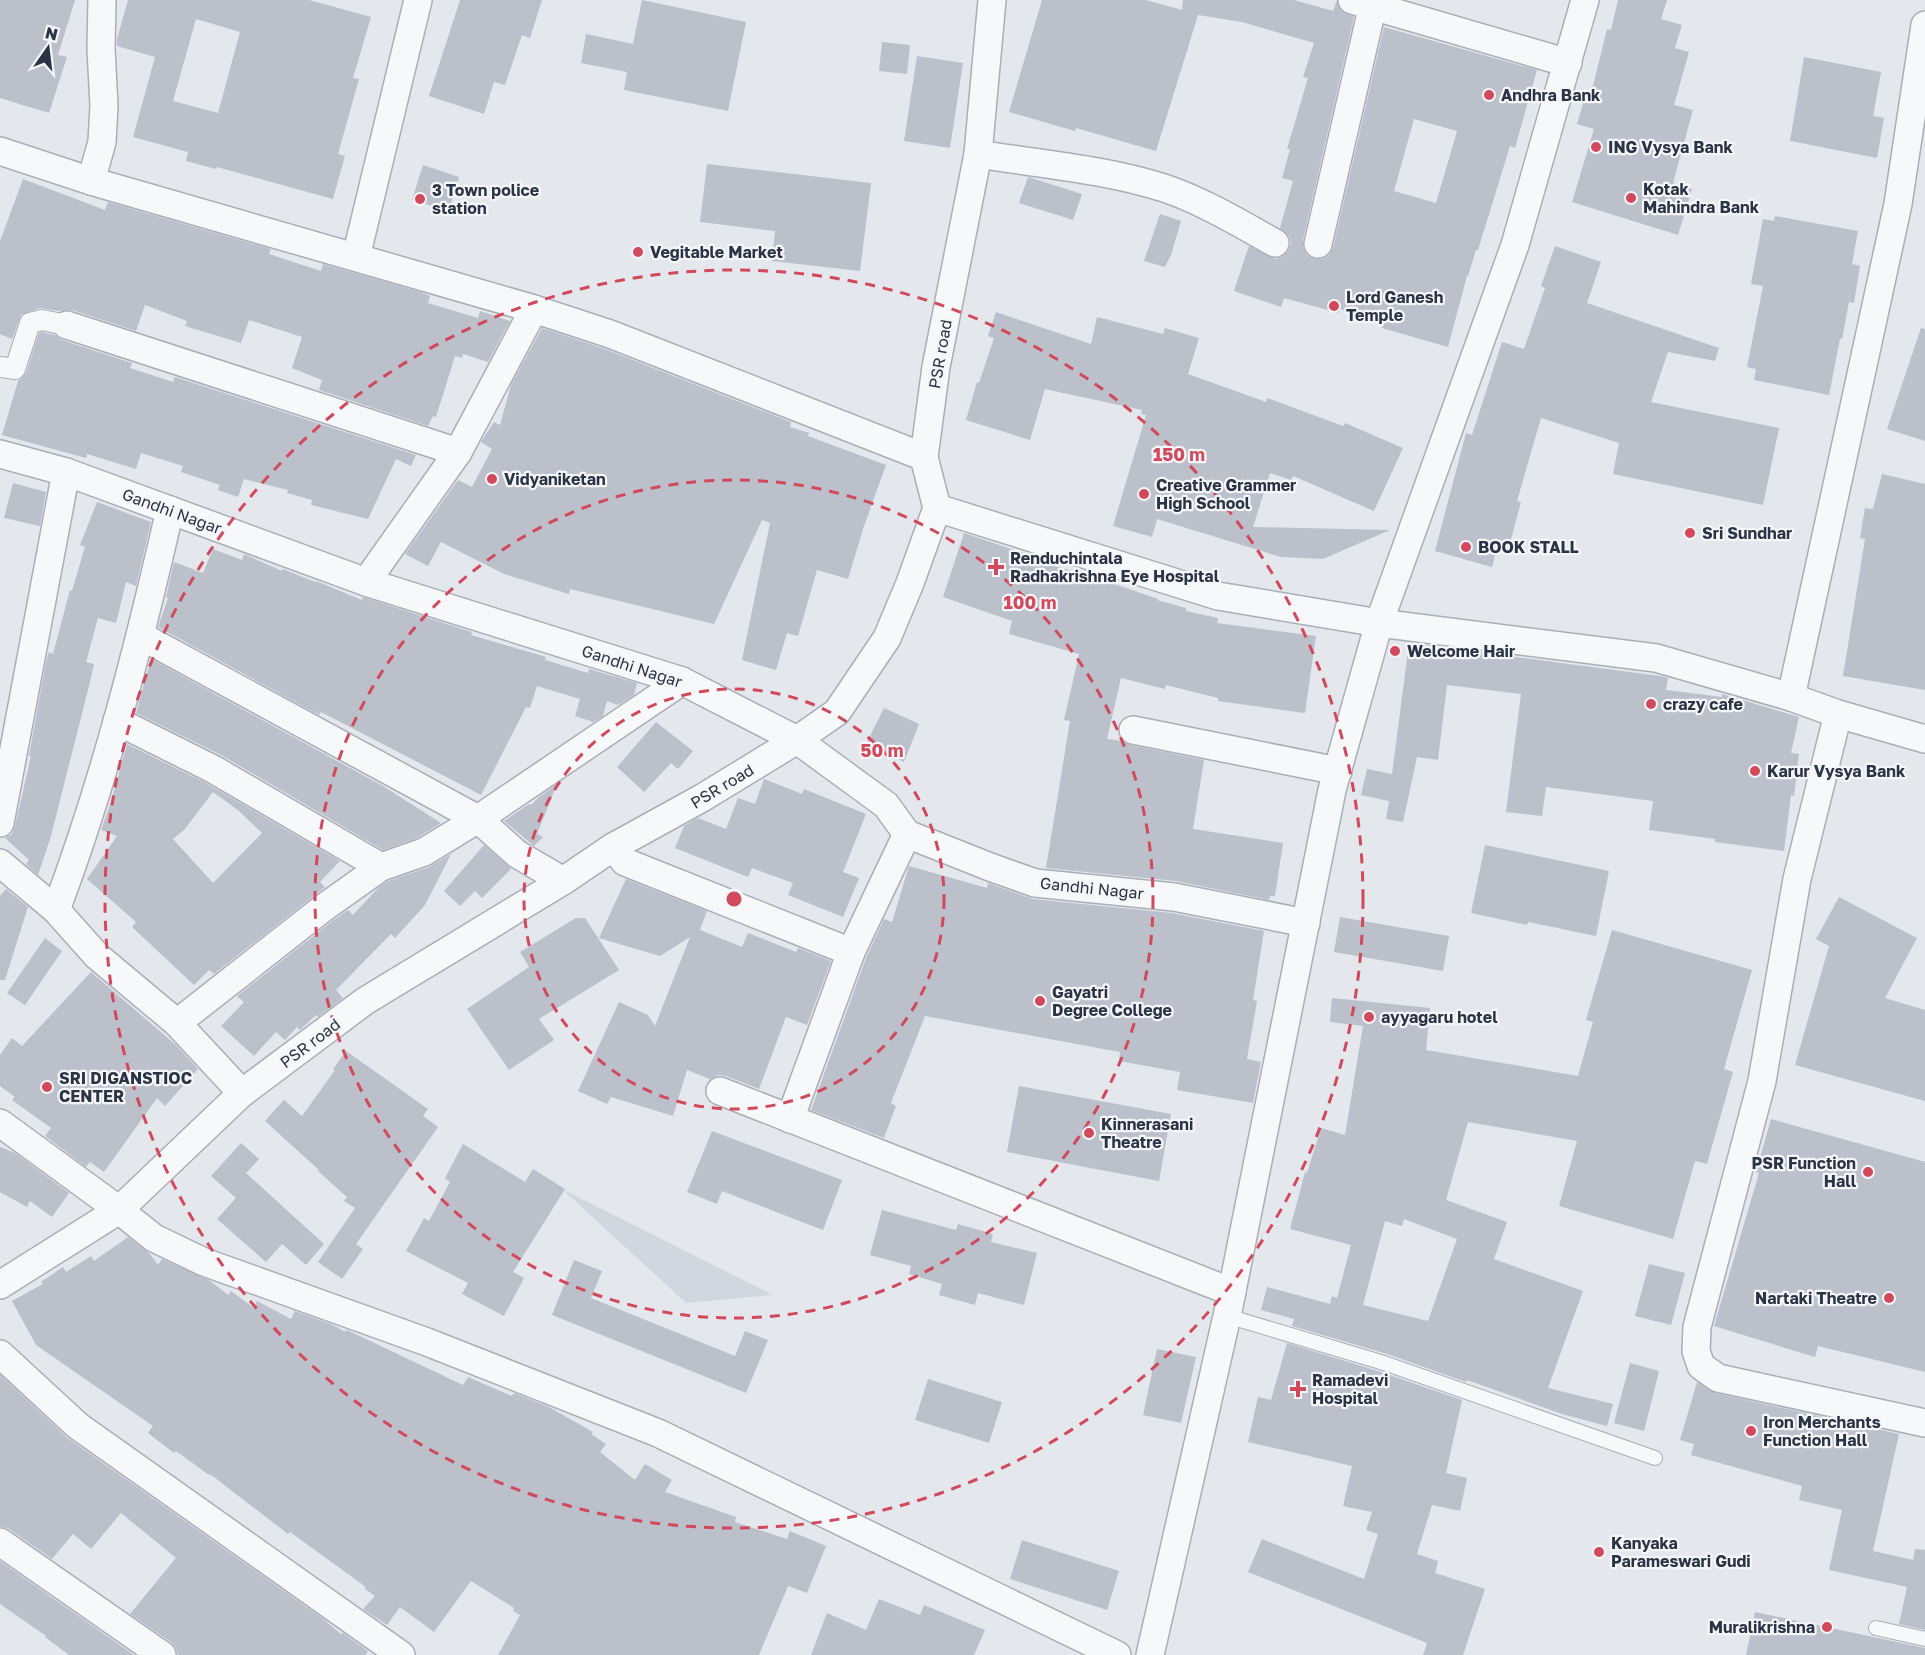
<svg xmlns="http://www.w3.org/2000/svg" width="1925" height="1655" font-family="'Golos Text',sans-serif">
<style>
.built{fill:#d2d6de}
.building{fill:#bbc0ca;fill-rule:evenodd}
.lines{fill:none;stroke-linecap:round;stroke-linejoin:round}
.service-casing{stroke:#a9aeb7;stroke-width:16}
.pedestrian-casing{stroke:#a9aeb7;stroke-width:22}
.minor-casing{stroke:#a9aeb7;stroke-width:30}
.service{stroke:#f7f8fa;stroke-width:14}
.pedestrian{stroke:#f7f8fa;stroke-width:20}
.minor{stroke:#f7f8fa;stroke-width:27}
.ring{fill:none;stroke:#d1495b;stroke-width:3;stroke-dasharray:10 8}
.poi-dot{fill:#d1495b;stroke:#f4f6f9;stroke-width:2}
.labels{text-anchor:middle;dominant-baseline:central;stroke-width:4.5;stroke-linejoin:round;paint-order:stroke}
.poi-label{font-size:16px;font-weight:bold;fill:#2b3445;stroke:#f4f6f9;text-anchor:start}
.street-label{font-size:16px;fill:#2b3445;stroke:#f4f6f9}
.centre{fill:#d1495b;stroke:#f4f6f9;stroke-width:3}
.ring-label{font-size:18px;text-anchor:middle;font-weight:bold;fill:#d1495b;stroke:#f4f6f9;stroke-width:4.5;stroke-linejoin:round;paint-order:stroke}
</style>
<rect width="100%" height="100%" fill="#e4e7ec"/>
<polygon class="built" points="562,1189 773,1295 686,1303"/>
<g class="building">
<polygon points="0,0 75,0 58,55 67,57 49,113 0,98"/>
<path d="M128,0h181l62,17 -18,61 6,1 -21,75 7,2 -12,43 -116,-32 -1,2 -30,-8 2,-9 -55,-15 22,-80 -38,-11v-7zM196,19l44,13 -22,81 -45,-12z"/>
<polygon points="460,0 542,0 530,38 522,35 505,85 494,82 484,114 429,96"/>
<polygon points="642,0 746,22 728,111 624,90 627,72 581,63 586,34 633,44"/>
<path d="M1042,0h104l36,10 1,-10h111l39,11 4,-11 4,11 13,6 -51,223v8l4,7 8,4h8l6,-4 4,-7 51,-221 153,43 -22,78 -5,-2 -32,104h-2l-8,26h-1l-19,71 -66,-19 2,-7 -44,-12 -1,4 -55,-15 -3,9 -47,-16 15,-45 26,13 7,-2 7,-7 2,-7 -2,-7 -9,-8 13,-47 -11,-3 8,-29h-3l21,-71 -5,-1 11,-34 -72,-21 -44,-7 -42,136 -80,-23 -1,3 -66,-19zM1414,119l43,12 -21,72 -42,-12z"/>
<polygon points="1618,0 1667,0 1661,19 1682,25 1675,48 1689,52 1674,105 1693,110 1673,183 1692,189 1678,235 1572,202 1594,129 1577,124 1584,100 1589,102 1607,29 1611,30"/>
<polygon points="882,42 910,45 907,74 879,71"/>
<polygon points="917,56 963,63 950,148 904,141"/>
<polygon points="1804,57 1881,72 1873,116 1884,118 1877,158 1790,141"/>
<polygon points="707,164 871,183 860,271 772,261 775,231 700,222"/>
<polygon points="423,165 459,177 449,211 412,200"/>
<polygon points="1028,177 1082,194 1073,220 1019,203"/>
<polygon points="23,179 105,210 108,202 271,249 269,254 321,271 323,264 420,292 430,296 428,303 478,318 480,311 510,321 488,362 463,354 462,358 455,356 436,417 433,416 428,426 319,390 322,380 292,368 302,337 249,320 241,343 185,326 187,321 145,305 136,331 72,310 60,311 40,308 21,315 12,339 0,334 0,241"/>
<polygon points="1160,214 1181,221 1171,255 1165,267 1144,261"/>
<polygon points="1775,216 1858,231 1852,264 1860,266 1854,303 1849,302 1842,339 1840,339 1829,395 1754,380 1756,369 1747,367 1763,286 1751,284 1763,219 1774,221"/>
<polygon points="1555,246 1601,262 1587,303 1719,348 1715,361 1668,352 1651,402 1779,428 1763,505 1613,474 1619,443 1541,418 1517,501 1521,502 1510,543 1499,540 1492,567 1435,551 1466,433 1472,435 1502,342 1524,349 1545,288 1541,286"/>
<polygon points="996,312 1091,344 1097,317 1163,334 1165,328 1199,338 1188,374 1266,402 1267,398 1343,426 1345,423 1403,448 1374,511 1293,476 1291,480 1270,473 1253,527 1390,530 1323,559 1281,557 1157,519 1152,537 1113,526 1146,415 1141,414 1142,410 1045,389 1030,440 966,420 977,382 979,383 994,338 988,336"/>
<polygon points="542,328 605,349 791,422 790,427 809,433 808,436 886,465 863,529 848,579 817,570 798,636 787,633 776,670 742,660 770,523 762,520 714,624 570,589 569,594 504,574 441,542 428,566 405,554 458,480 472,487 492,449 481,442 494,422 500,425 511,385"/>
<polygon points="1921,328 1925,329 1925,441 1887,429"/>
<polygon points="42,332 55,335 62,340 132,363 130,368 173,382 175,377 416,455 411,466 396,459 368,519 311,505 312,500 287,493 288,490 244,479 238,497 218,490 220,485 181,472 183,466 141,453 136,469 87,454 86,458 2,435 18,381 26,373 39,333"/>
<polygon points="1882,474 1925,484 1925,690 1843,676 1865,539 1860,538 1865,508 1873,509"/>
<polygon points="13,483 46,492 40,526 4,518"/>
<polygon points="97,502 151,522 136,586 126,582 116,623 98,618 86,662 94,664 89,686 51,836 38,875 26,864 29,860 5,838 12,834 15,826 31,756 29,756 46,662 49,652 53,654 70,590 72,591 85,547 80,545"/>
<polygon points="964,533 1026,554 1024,557 1100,579 1158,599 1157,600 1186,608 1186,611 1218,618 1217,623 1316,636 1305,713 1218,701 1218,698 1166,685 1165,689 1121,678 1107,739 1122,741 1130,745 1204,760 1193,829 1283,843 1275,896 1270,896 1269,900 1176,881 1046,868 1070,721 1064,720 1079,654 1009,634 1012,621 943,597"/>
<polygon points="213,549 242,560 244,554 282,571 283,569 315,582 316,581 362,600 363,597 472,632 471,635 546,657 545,660 588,673 589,669 637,683 634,695 618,705 607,701 603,716 593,722 575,716 580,699 537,686 530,708 526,707 481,795 321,712 319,715 158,627 168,598 166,597 174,562 203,573"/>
<polygon points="1409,643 1660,676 1668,678 1666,690 1722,697 1722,694 1799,717 1791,753 1799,754 1794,796 1791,795 1784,851 1715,842 1715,839 1649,830 1653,801 1546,787 1542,816 1506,812 1521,694 1447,685 1438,760 1417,757 1403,822 1386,819 1389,801 1361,795 1367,769 1392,774"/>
<polygon points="151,659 383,786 441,823 417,838 383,850 221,755 136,713"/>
<polygon points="884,708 919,724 904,762 866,744"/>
<polygon points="656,722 693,751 678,769 671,763 644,792 617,767"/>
<path d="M127,744l79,39 134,78 -20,21 5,5 -111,87 -5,-4 -15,15 -62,-58 4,-5 -49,-43 30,-43 -16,-6 10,-28zM213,792l26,19 23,22 -49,50 -40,-44 11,-9z"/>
<polygon points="764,779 802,794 804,789 866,814 843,872 859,878 843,917 788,895 793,883 752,868 748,877 675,848 684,826 698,818 726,829 738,798 755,804"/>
<polygon points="557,784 537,834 543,837 534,846 504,821 529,804 531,805 539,797"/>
<polygon points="484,845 511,869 482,898 475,891 460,906 444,891"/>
<polygon points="1485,845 1609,871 1596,936 1528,922 1527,925 1471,913"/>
<polygon points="451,854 425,905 395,938 391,934 336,990 343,998 318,1017 316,1015 300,1030 297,1027 285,1040 276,1032 254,1056 221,1026 244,1002 237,996 335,919 348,910 353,915 378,888 388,881 429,867"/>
<polygon points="909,866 987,888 988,883 1033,899 1172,913 1264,931 1253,1000 1257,1001 1247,1059 1261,1062 1253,1103 1177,1090 1180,1072 1119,1061 1120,1052 925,1016 891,1103 896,1106 884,1138 811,1110 866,958 884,919 892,922"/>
<polygon points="626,879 707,911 700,930 742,947 748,933 796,952 798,948 831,961 807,1025 786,1017 759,1089 726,1076 718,1075 710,1079 687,1070 673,1116 611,1097 607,1104 578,1091 619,1002 648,1015 655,1026 690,937 660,956 599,938"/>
<polygon points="6,889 28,907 5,980 0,980 0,896"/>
<polygon points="1839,897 1917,938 1885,998 1925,1010 1925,1101 1795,1065 1829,946 1816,939"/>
<polygon points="1340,917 1449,936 1443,971 1334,952"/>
<polygon points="576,918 585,918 619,970 539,1019 554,1040 509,1070 467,1009 529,967 520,952"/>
<path d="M1612,930l140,40 -28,99 9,3 -26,92 -12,-3 -22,78 -114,-33 18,-65 -109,-19 -22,78 61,22 -13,37 89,32 -35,97 65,16 -6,22 -45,-12 -95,-34 -1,2 -79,-28 -95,-28 2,-7 -33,-9 6,-23 63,17 2,-8 5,2 14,-53 -61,-16 15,-57 2,1 14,-45 24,7 18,-109 -33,-4 2,-24 98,10 -4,42 152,26 15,-54 -7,-2zM1404,1219l53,20 -29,82 -65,-16 22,-84 17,5z"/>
<polygon points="45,938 62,951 25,1005 7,993"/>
<polygon points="91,972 176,1045 198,1069 165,1106 157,1098 104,1172 90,1162 86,1167 45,1136 51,1128 12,1100 15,1097 0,1086 0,1055 12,1038 22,1046"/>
<polygon points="346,1051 428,1109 423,1116 438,1127 356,1244 363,1249 342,1279 318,1262 355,1208 344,1201 347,1197 318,1171 319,1170 265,1121 284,1100 302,1116 335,1070 333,1069"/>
<polygon points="1019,1086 1171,1114 1159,1181 1007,1152"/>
<polygon points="1771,1119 1925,1162 1925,1372 1818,1346 1815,1357 1714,1326 1759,1173 1756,1172"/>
<polygon points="712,1131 842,1180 823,1230 722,1191 717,1204 687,1192"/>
<polygon points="241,1143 259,1159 246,1173 324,1244 306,1265 282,1244 266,1262 217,1219 236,1198 211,1176"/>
<polygon points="463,1144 525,1182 533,1169 565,1189 513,1272 524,1278 504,1316 462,1294 468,1283 406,1251 424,1218 429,1221 450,1182 445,1178"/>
<polygon points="0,1147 15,1153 69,1193 52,1217 30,1201 27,1207 0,1192"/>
<polygon points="882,1210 956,1230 958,1224 993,1234 991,1242 1037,1253 1024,1305 978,1293 975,1305 939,1295 942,1284 909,1274 911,1266 870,1255"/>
<polygon points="128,1237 150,1254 158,1265 162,1259 209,1280 228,1295 231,1291 254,1308 257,1301 291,1319 295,1311 333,1325 345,1332 346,1330 349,1331 463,1385 468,1377 512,1396 514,1393 549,1407 593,1432 591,1434 606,1444 600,1452 635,1480 645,1464 672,1480 665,1492 736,1517 735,1522 787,1539 790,1531 826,1546 807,1593 788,1586 759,1655 498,1655 520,1615 513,1611 514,1608 471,1581 434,1632 400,1607 387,1625 363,1609 375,1596 364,1588 366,1587 290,1532 288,1534 210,1474 209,1475 176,1451 174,1453 148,1433 153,1426 36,1345 12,1301 43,1284 41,1282 63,1267 66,1272 91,1256 94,1261"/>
<polygon points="574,1260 602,1271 591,1298 735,1356 745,1331 768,1340 746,1393 552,1315"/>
<polygon points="1649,1264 1685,1273 1671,1325 1635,1316"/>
<polygon points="1287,1343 1381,1372 1462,1400 1446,1473 1467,1478 1460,1511 1432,1505 1417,1554 1438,1561 1435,1573 1485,1589 1463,1655 1423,1655 1427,1643 1248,1572 1262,1539 1364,1579 1378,1534 1366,1530 1372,1512 1343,1506 1352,1466 1248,1442 1258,1397 1271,1400"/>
<polygon points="1157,1349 1196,1357 1181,1423 1143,1415"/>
<polygon points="1630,1363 1659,1371 1644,1431 1614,1423"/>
<polygon points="0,1375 69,1439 322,1618 341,1634 343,1633 368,1651 366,1654 367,1655 178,1655 176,1648 171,1642 130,1614 176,1558 121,1513 91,1549 73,1534 52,1559 9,1529 0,1526"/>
<polygon points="928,1379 1002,1402 989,1443 915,1420"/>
<polygon points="1697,1382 1715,1393 1899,1434 1873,1551 1913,1560 1915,1549 1925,1550 1925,1630 1899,1624 1907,1587 1829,1570 1842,1510 1799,1500 1802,1486 1691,1455 1694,1444 1680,1440"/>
<polygon points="1022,1540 1119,1571 1107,1610 1010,1579"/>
<polygon points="0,1561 134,1655 69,1655 45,1637 46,1636 0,1604"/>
<polygon points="879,1599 920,1615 924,1605 985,1630 974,1655 811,1655 827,1613 866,1630"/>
<polygon points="1755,1612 1925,1648 1925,1655 1746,1655"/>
</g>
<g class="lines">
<defs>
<g id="service">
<polyline points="1227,1316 1384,1363 1655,1458"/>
<polyline points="1876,1628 1925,1639"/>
</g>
<polyline id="pedestrian" points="0,367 15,369 30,323 42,320 67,325"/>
<g id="minor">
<polyline points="1352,0 1568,63"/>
<polyline points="0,151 91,181 534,309 610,334 924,457"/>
<path d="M978,154c62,10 126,15 186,34 39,13 75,35 111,55"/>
<polyline points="91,181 102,142 104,106 101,49 102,0"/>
<polyline points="1318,244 1374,0"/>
<polyline points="356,257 418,0"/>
<polyline points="67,325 458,452"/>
<polyline points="0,454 66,472 366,582 682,681 797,740 886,805 907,834 990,867 1035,883 1174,897 1306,923"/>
<polyline points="937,508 1218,596 1379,623 1656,658 1791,697 1838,714 1925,739"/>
<polyline points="366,582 458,452 534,309"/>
<polyline points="141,636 478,819 517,854 563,881"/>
<polyline points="1791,697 1898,204 1925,25"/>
<polyline points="1838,714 1797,879 1762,1081 1697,1327 1696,1351 1701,1366 1718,1378 1925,1423"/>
<polyline points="117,721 213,769 381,867"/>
<polyline points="1133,730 1338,771"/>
<polyline points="0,823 66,472"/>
<polyline points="613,847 625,862 851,952"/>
<polyline points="0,863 56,910 97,956 177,1023 242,1093"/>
<path d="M56,910c49,-130 83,-265 114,-400"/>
<polyline points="177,1023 326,906 381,867 424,852 478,819 682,681"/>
<polyline points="720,1091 1232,1292"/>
<polyline points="790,1119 851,952 907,834"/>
<polyline points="0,1123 119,1210 154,1238 204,1262 427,1342 658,1433 1117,1655"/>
<polyline points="0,1285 119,1210 242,1093 365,1001 563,881 613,847 702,798 797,740 837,712 887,638 910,583 937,508 924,457 936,367 978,154 992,0"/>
<polyline points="0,1354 78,1426 401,1655"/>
<polyline points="0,1542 162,1655"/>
<polyline points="1150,1655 1227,1316 1332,790 1379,623 1515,245 1585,0"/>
</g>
</defs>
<use href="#service" class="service-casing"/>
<use href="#pedestrian" class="pedestrian-casing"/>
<use href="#minor" class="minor-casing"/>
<use href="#service" class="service"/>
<use href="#pedestrian" class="pedestrian"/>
<use href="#minor" class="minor"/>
</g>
<g class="ring">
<circle cx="734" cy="899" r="210"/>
<circle cx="734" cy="899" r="419"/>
<circle cx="734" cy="899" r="629"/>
</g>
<g class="poi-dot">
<circle cx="1489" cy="95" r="6"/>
<circle cx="1596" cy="147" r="6"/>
<circle cx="1631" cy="198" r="6"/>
<circle cx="420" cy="199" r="6"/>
<circle cx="638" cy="252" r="6"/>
<circle cx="1334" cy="306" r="6"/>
<circle cx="492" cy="479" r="6"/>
<circle cx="1144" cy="494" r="6"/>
<circle cx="1690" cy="533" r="6"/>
<circle cx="1466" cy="547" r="6"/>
<path d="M993 558h6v6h6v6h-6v6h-6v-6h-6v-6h6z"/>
<circle cx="1395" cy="651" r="6"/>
<circle cx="1651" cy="704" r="6"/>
<circle cx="1755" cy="771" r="6"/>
<circle cx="1040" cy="1001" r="6"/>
<circle cx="1369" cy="1017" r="6"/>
<circle cx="47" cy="1087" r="6"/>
<circle cx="1089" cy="1133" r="6"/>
<circle cx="1868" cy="1172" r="6"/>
<circle cx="1889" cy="1298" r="6"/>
<path d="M1295 1380h6v6h6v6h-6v6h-6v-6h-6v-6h6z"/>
<circle cx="1751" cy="1431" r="6"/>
<circle cx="1599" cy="1552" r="6"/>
<circle cx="1827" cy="1627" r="6"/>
</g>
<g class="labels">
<g class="poi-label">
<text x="1501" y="95">Andhra Bank</text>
<text x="1608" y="147">ING Vysya Bank</text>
<text x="1643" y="189">Kotak<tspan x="1643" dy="18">Mahindra Bank</tspan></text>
<text x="432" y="190">3 Town police<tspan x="432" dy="18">station</tspan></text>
<text x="650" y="252">Vegitable Market</text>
<text x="1346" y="297">Lord Ganesh<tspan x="1346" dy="18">Temple</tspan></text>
<text x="504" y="479">Vidyaniketan</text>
<text x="1156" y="485">Creative Grammer<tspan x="1156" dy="18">High School</tspan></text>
<text x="1702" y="533">Sri Sundhar</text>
<text x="1478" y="547">BOOK STALL</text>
<text x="1010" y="558">Renduchintala<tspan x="1010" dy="18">Radhakrishna Eye Hospital</tspan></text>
<text x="1407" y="651">Welcome Hair</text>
<text x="1663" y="704">crazy cafe</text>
<text x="1767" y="771">Karur Vysya Bank</text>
<text x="1052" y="992">Gayatri<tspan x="1052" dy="18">Degree College</tspan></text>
<text x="1381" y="1017">ayyagaru hotel</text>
<text x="59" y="1078">SRI DIGANSTIOC<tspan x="59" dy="18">CENTER</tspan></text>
<text x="1101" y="1124">Kinnerasani<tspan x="1101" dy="18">Theatre</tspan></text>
<text x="1856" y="1163" text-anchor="end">PSR Function<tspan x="1856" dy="18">Hall</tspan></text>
<text x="1877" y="1298" text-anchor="end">Nartaki Theatre</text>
<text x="1312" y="1380">Ramadevi<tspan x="1312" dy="18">Hospital</tspan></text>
<text x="1763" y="1422">Iron Merchants<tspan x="1763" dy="18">Function Hall</tspan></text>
<text x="1611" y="1543">Kanyaka<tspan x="1611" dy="18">Parameswari Gudi</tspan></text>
<text x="1815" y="1627" text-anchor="end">Muralikrishna</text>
</g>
<g class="street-label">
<text transform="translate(940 354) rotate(-80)">PSR road</text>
<text transform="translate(172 511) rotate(20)">Gandhi Nagar</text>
<text transform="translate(632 666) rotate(18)">Gandhi Nagar</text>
<text transform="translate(722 786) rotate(-31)">PSR road</text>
<text transform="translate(1092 888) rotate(6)">Gandhi Nagar</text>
<text transform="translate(310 1043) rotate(-37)">PSR road</text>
</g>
</g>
<circle cx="734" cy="899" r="9" class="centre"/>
<g class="ring-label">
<text x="1179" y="461">150 m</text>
<text x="1030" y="609">100 m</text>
<text x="882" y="757">50 m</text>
</g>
<g transform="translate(48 48) rotate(14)" stroke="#f4f6f9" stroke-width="4.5" paint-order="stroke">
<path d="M0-4.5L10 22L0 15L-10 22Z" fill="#2b3445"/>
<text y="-9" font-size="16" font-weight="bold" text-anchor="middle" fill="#2b3445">N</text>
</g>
</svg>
